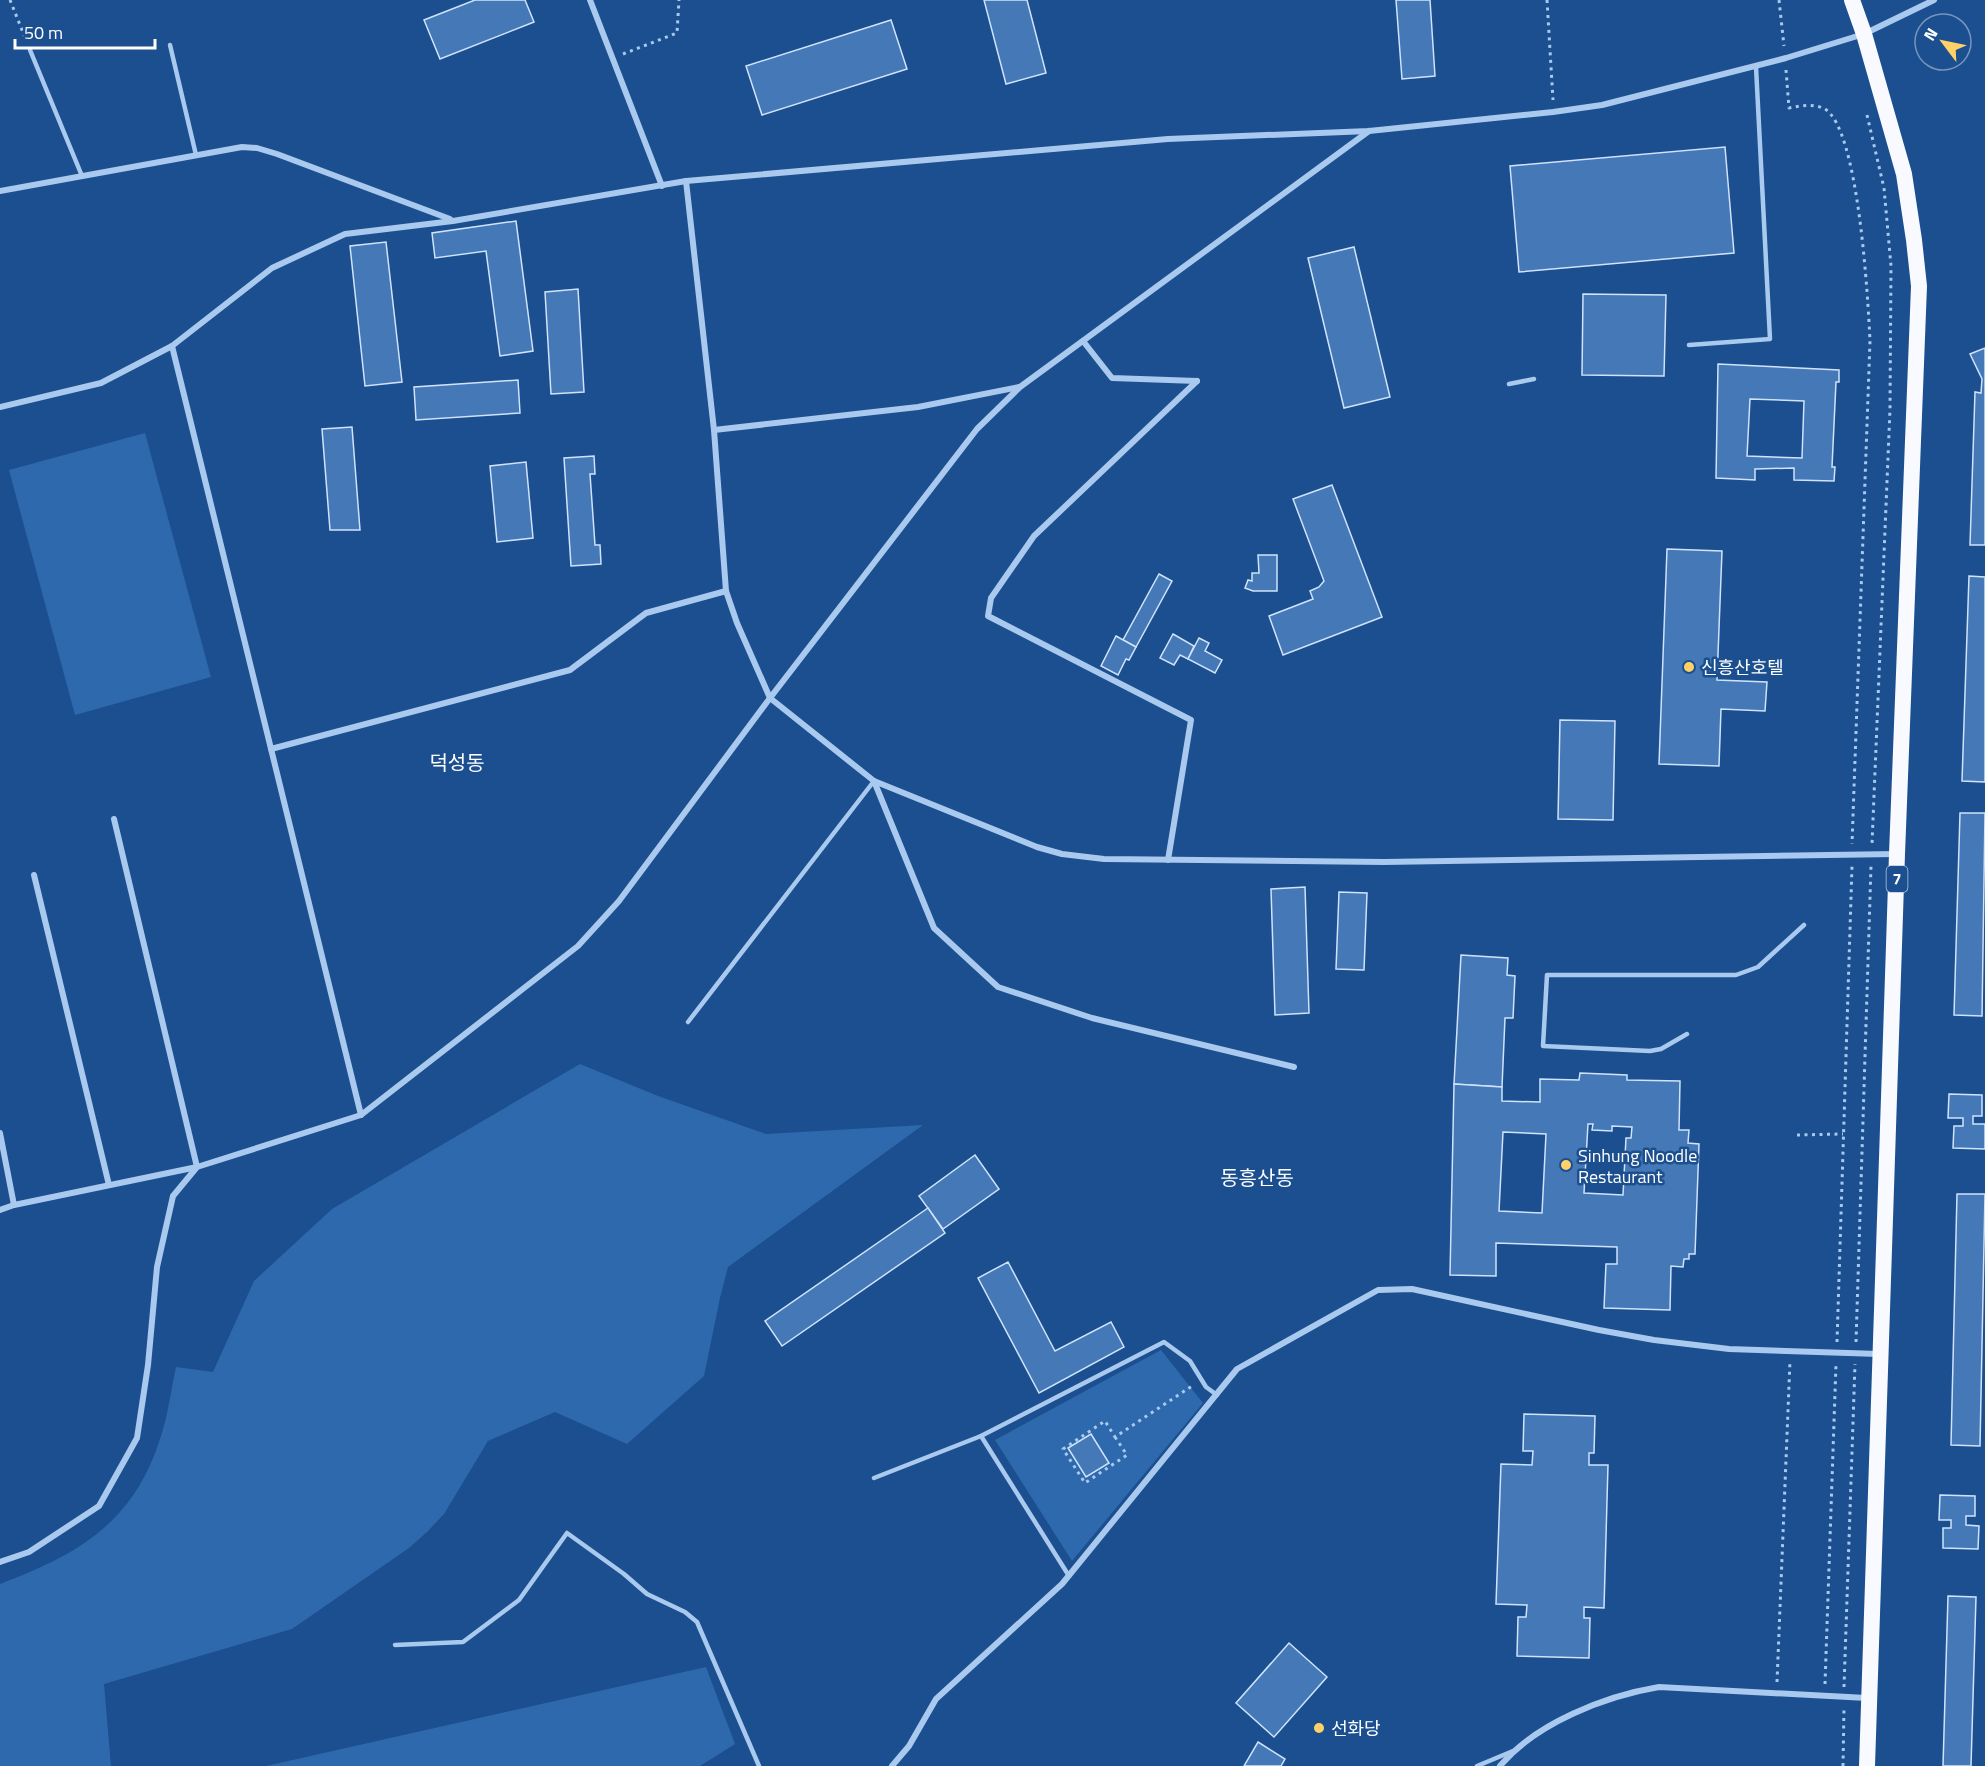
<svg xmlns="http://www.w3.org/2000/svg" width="1985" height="1766" font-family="'Titillium Web','Noto Sans KR',sans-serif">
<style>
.green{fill:#2e69ad}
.building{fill:#4478b7;stroke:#cfe3fa;stroke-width:1.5;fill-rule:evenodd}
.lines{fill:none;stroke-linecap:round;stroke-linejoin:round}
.path{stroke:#a9c9ee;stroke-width:3;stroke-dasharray:3 4.5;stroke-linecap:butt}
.service{stroke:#a9c9ee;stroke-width:4.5}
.minor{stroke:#a9c9ee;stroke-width:6}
.trunk{stroke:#f8faff;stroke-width:16}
.poi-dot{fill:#ffd166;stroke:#1b4f8f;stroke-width:2}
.labels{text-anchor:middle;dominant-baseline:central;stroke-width:5;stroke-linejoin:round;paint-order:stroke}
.shield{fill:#1b4f8f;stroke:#bbcadd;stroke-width:1.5}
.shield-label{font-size:16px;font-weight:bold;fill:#fff}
.poi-label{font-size:18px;fill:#fff;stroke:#1b4f8f;text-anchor:start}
.neighbourhood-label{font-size:20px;fill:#fff;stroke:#1b4f8f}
</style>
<rect width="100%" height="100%" fill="#1b4f8f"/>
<g class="green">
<polygon points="145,433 211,677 75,715 9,470"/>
<path d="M580,1064l78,32 108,38 157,-9 -195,142 -8,31 -16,78 -77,68 -72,-32 -67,29 -44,73 -16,17 -19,17 -117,81 -188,55 7,82h-111v-182c79,-30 133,-61 160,-145 8,-23 11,-49 16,-72l37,5 41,-91 78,-72z"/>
<polygon points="1161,1350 1203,1403 1072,1561 995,1440"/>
<polygon points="706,1667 735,1744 700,1766 266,1766"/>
</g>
<g class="building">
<polygon points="475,0 525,0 534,22 440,59 424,20"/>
<polygon points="984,0 1027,0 1046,73 1006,84"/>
<polygon points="1396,0 1430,0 1435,76 1402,79"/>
<polygon points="891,20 907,69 762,115 746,66"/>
<polygon points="1725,147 1734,253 1519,272 1510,166"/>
<polygon points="516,221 533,351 500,356 486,251 435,258 432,233"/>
<polygon points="386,242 402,382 365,386 350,246"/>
<polygon points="1354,247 1390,397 1344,408 1308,258"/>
<polygon points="578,289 584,392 551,394 545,292"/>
<polygon points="1583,294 1666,295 1664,376 1582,375"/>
<polygon points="1985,348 1985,545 1970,545 1975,392 1981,393 1982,379 1970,354"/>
<path d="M1718,364l121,6v12h-3l-4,85h3l-1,14 -40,-1v-12l-39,1v11l-39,-2zM1750,399l54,2 -2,57 -55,-2z"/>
<polygon points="518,380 520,413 416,420 414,387"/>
<polygon points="352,427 360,530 330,530 322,429"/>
<polygon points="594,456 595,474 590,474 595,545 600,545 601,564 571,566 564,458"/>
<polygon points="526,462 533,538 497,542 490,466"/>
<polygon points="1332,485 1382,617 1283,655 1269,616 1313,599 1310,591 1319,587 1324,581 1293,499"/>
<polygon points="1667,549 1722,551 1717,680 1767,682 1765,711 1721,709 1719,766 1659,764"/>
<polygon points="1258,555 1277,555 1277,591 1253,591 1245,588 1248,580 1252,581 1252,573 1259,573"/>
<polygon points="1159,574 1172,581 1136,647 1123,640"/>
<polygon points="1969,576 1985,577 1985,782 1962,781"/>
<polygon points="1173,634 1194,646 1188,659 1180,655 1174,665 1160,658"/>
<polygon points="1116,636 1136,647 1129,660 1126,659 1118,675 1101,666"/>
<polygon points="1199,638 1209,643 1205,651 1222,660 1215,673 1188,659"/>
<polygon points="1560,720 1615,721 1613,820 1558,819"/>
<polygon points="1960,813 1985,813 1982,1016 1954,1015"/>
<polygon points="1305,887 1309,1013 1275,1015 1271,889"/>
<polygon points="1339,892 1367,893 1364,970 1336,969"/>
<polygon points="1461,955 1508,958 1507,975 1515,976 1513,1018 1505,1018 1502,1087 1454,1084"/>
<path d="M1580,1073l47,2v5l53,1 -1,49h10l-1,13 11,1 -4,110h-6v5h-5l-1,8 -12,-1 -1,44 -66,-2 2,-44h11v-17l-121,-4v33l-46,-1 4,-191 48,3v14l38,1v-23l39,1zM1588,1124h5l-1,6 20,1v-5l20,1 -1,11h-5l-3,57 -39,-2zM1503,1132l43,2 -4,79 -43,-2z"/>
<polygon points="1949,1094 1982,1095 1982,1116 1973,1116 1973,1124 1985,1124 1985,1149 1953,1148 1954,1126 1963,1126 1963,1118 1948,1118"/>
<polygon points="975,1155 999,1189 943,1229 919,1196"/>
<polygon points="1957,1194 1985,1194 1980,1446 1951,1445"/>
<polygon points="928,1208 945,1233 782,1346 765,1321"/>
<polygon points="1008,1262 1055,1351 1111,1322 1124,1347 1039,1393 978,1278"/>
<polygon points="1524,1414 1595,1416 1594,1453 1589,1453 1589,1465 1608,1465 1604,1608 1584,1607 1584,1618 1590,1618 1589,1658 1517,1656 1518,1617 1526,1617 1527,1605 1496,1604 1501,1464 1532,1465 1533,1451 1523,1451"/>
<polygon points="1091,1434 1109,1463 1086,1477 1068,1448"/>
<polygon points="1940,1495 1975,1496 1975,1516 1966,1516 1966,1525 1979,1526 1978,1549 1943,1548 1943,1528 1951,1528 1951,1520 1939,1520"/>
<polygon points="1948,1596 1976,1597 1971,1766 1943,1766"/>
<polygon points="1289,1643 1327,1677 1274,1737 1236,1703"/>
<polygon points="1258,1742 1285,1759 1281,1766 1244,1766"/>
</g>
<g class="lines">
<g class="path">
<polyline points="10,0 26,40"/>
<polyline points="1547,0 1553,100"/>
<polyline points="1779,0 1784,46"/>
<polyline points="623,54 677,33 679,0"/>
<path d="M1786,70l3,38c12,-2 24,-5 36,1 34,21 43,191 45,232l-18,503"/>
<polyline points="1867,115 1884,188 1891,266 1890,409 1872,844"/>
<polyline points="1797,1135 1843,1134"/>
<polyline points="1837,1342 1852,866"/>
<polyline points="1856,1342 1871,866"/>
<polyline points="1115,1437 1127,1455 1085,1483 1063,1449 1105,1421 1115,1437 1192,1386"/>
<polyline points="1777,1682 1790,1361"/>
<polyline points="1825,1684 1836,1364"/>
<polyline points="1844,1687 1855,1364"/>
<polyline points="1843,1766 1844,1708"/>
</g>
<g class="service">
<polyline points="170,45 196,155"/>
<polyline points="30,50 82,176"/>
<polyline points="1689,345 1770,339 1756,67"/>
<polyline points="1509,384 1534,379"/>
<polyline points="688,1022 874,781"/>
<polyline points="1687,1034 1661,1049 1650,1051 1543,1046 1547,975 1736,975 1758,967 1804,925"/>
<polyline points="981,1436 1069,1576"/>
<polyline points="874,1478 981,1436 1164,1342 1190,1361 1206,1387 1217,1395"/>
<polyline points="395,1645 463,1642 519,1600 567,1533 624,1574 647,1594 685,1612 697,1622 759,1766"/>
<polyline points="1477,1766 1513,1751"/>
</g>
<g class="minor">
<polyline points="590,0 662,186"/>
<polyline points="686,181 714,430 726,591 737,623 770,698 874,781 1037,847 1062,854 1104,859 1384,862 1896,854"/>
<polyline points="0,191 242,147 257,148 277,154 450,219"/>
<polyline points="1083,341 1112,378 1197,381"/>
<polyline points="172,346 361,1115"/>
<polyline points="0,407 101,383 172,346 272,268 345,234 453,221 686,181 1168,139 1369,131 1553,112 1602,105 1786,58 1864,34 1934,0"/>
<polyline points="714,430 918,407 1019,387"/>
<polyline points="271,749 570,670 646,613 726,591"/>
<polyline points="874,781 934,928 998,987 1092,1018 1294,1067"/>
<polyline points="1168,860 1191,720 988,616 991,598 1034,536 1197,381"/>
<polyline points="34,875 109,1185"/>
<polyline points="0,1133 14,1205"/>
<polyline points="0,1210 14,1205 197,1167 114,819"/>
<polyline points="0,1562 29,1552 99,1506 137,1438 148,1365 157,1267 173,1196 197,1167 361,1115 578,946 619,901 770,698 977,429 1020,387 1369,131"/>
<polyline points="892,1766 909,1746 936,1699 1062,1584 1237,1369 1378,1290 1412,1289 1599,1330 1654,1340 1729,1349 1879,1354"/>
<path d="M1500,1766c36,-43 105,-70 159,-79l208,11"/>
</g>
<polyline class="trunk" points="1852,0 1864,34 1904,174 1914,240 1919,286 1897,854 1867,1766"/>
</g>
<g class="poi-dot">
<circle cx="1689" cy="667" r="6"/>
<circle cx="1566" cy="1165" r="6"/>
<circle cx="1319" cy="1728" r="6"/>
</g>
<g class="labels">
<rect class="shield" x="1886.5" y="866" width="21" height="26" rx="4.5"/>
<g class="shield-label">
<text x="1897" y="879">7</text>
</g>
<g class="poi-label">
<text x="1701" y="667">신흥산호텔</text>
<text x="1578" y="1155">Sinhung Noodle<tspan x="1578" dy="21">Restaurant</tspan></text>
<text x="1331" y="1728">선화당</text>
</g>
<g class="neighbourhood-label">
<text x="457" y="762">덕성동</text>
<text x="1257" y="1177">동흥산동</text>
</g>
</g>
<g transform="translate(1943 42) rotate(302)"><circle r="28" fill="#1b4f8f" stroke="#7695bc" stroke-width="1.5"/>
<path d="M0-4.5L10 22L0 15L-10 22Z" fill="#ffd166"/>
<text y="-9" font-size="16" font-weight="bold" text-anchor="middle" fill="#ffffff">N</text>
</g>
<path d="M15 39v9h140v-9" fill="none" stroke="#ffffff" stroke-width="3"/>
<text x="24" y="39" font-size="18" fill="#ffffff" stroke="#1b4f8f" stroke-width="4.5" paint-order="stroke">50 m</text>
</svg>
